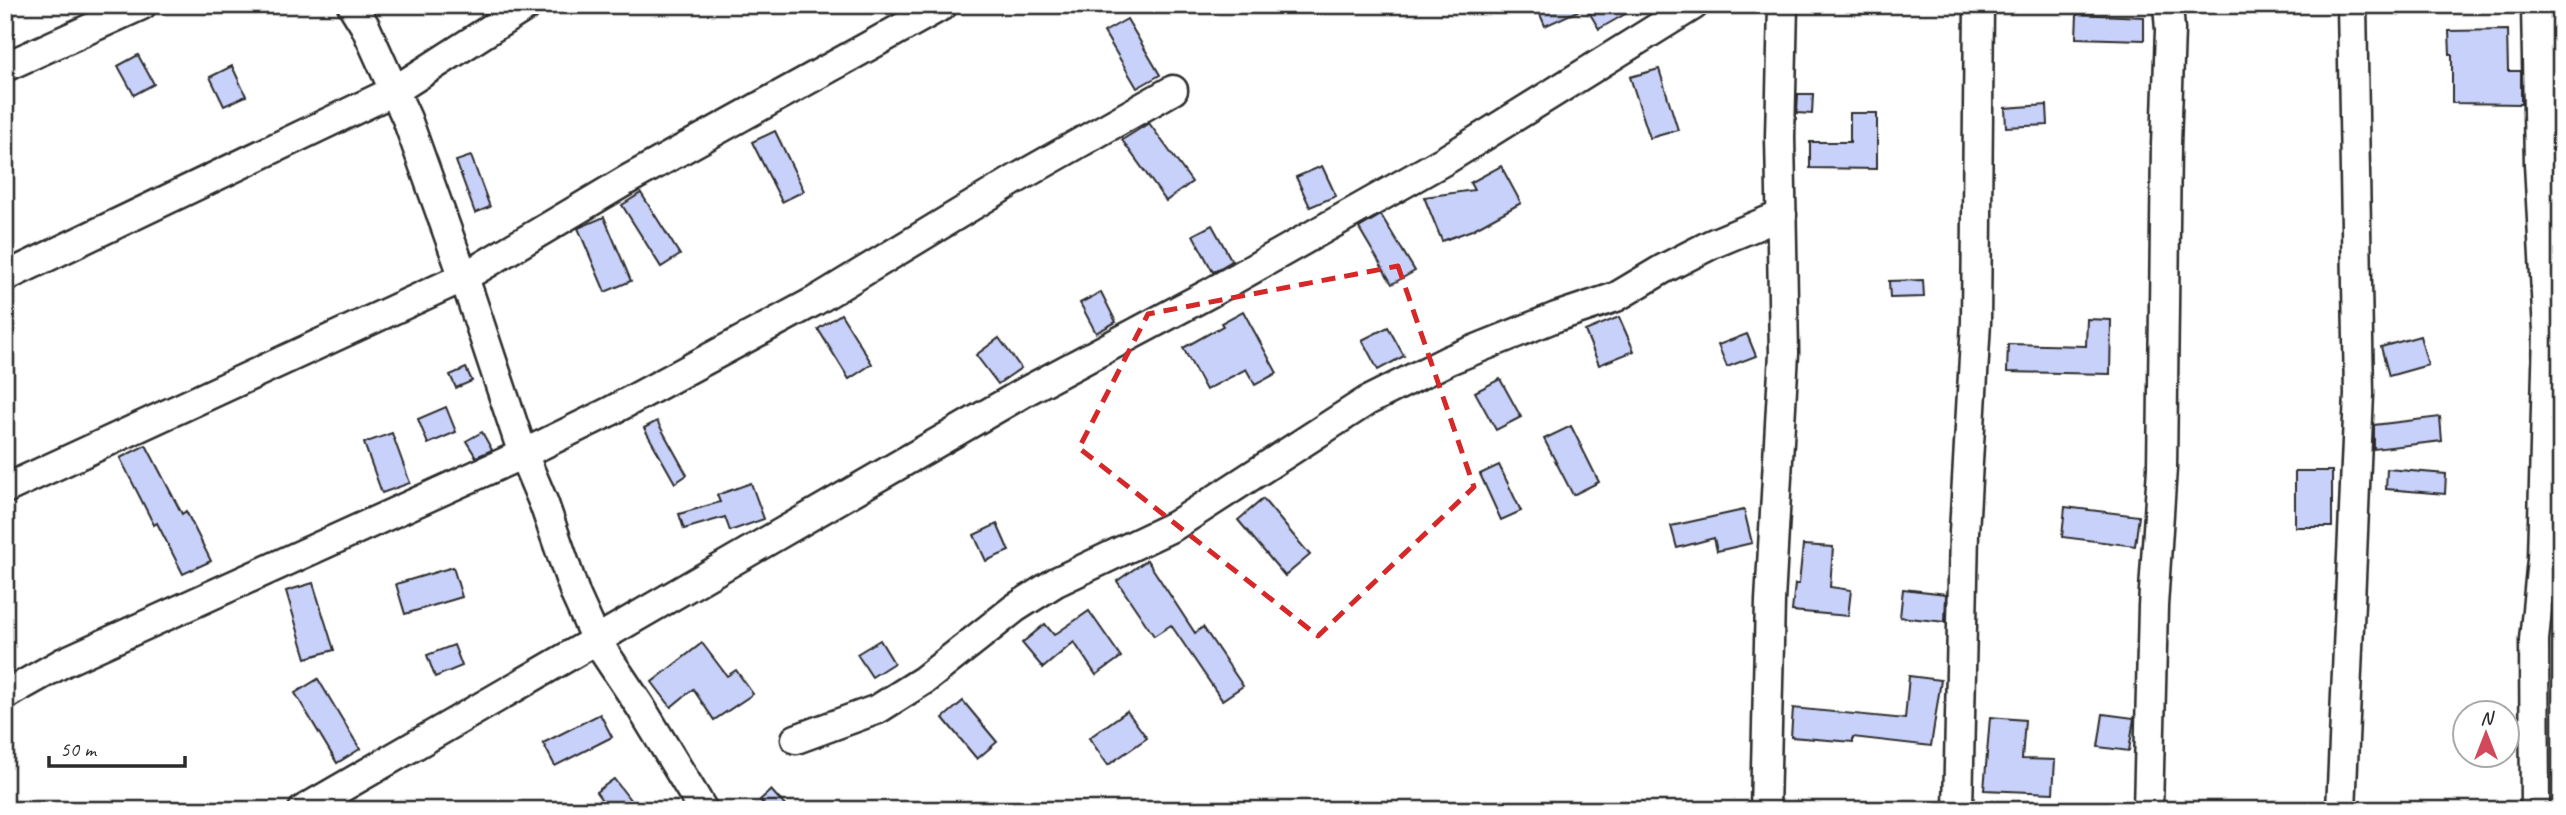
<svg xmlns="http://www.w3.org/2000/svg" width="2566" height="815" font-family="Caveat,sans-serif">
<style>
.building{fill:#c8d1f9;stroke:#2b2b2b;stroke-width:2}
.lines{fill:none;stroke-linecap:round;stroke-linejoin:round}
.minor-casing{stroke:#2b2b2b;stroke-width:33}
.minor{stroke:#fff;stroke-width:28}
.marked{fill:none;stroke:#d62828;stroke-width:5;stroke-dasharray:14 9;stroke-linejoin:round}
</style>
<rect width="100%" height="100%" fill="#fff"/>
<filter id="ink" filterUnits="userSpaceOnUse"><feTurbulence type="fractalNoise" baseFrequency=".0143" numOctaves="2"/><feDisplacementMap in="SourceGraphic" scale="14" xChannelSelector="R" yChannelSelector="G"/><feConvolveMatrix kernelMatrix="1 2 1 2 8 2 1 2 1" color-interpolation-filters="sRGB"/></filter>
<g filter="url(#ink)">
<g class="building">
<polygon points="1536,5 1641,5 1599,29 1586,7 1545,26"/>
<polygon points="2077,14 2144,17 2144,40 2076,38"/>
<polygon points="1127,19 1160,75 1137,88 1104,32"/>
<polygon points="2507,30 2508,71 2521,71 2521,104 2452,103 2452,54 2450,54 2449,31"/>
<polygon points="138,55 154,84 134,95 118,66"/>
<polygon points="232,66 246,96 224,106 210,77"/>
<polygon points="1659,69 1678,130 1650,138 1630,77"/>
<polygon points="1798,94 1813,94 1812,114 1797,113"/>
<polygon points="2047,105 2048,125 2006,127 2005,108"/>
<polygon points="1850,113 1877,113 1877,169 1810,168 1810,142 1850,142"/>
<polygon points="1149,123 1192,182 1166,201 1122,140"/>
<polygon points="775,131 804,191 782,202 752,142"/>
<polygon points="471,156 490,207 475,213 456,161"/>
<polygon points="1322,166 1336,196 1310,207 1296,177"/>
<polygon points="1501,166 1521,203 1472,230 1442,241 1424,197 1474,190 1470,183"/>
<polygon points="641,193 680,255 661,267 622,205"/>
<polygon points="1381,215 1415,271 1392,284 1359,228"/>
<polygon points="604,217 631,281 605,292 578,228"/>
<polygon points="1212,225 1232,261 1213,272 1193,235"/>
<polygon points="1923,280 1924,297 1890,298 1889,281"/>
<polygon points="1101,292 1116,322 1096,333 1080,303"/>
<polygon points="1243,311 1277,373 1255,385 1246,369 1206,390 1183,348 1223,326 1221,323"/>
<polygon points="841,314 872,364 849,379 818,329"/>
<polygon points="1619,317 1634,351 1599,365 1585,331"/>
<polygon points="2087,319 2111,320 2110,374 2007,372 2008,344 2086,346"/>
<polygon points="1388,327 1404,356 1378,370 1362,340"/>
<polygon points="1747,334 1756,356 1727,367 1718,345"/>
<polygon points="2420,336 2428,365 2389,376 2381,347"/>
<polygon points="999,338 1021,368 998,384 976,355"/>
<polygon points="466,368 472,381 456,388 450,375"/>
<polygon points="1500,379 1521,417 1496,430 1475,392"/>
<polygon points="446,407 456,432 428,444 418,419"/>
<polygon points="2440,417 2442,441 2374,449 2374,425"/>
<polygon points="657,421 687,475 675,483 644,428"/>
<polygon points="1571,426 1599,482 1573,495 1544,439"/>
<polygon points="482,432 492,450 476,457 466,441"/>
<polygon points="392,433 410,483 382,493 364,443"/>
<polygon points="146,445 182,514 186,511 211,561 183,574 157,523 154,525 120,458"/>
<polygon points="1499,465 1521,511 1501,520 1480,474"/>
<polygon points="2387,469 2446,474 2445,494 2386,489"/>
<rect x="2295" y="471" width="37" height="56"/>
<polygon points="751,483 764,519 730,531 725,517 684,529 679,514 720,502 717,495"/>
<polygon points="1263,499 1310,555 1285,576 1238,520"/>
<polygon points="2065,507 2139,516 2135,546 2062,537"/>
<polygon points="1744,510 1752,543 1717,551 1714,538 1677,548 1671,526"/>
<polygon points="997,524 1009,551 986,561 974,535"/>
<polygon points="1803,545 1833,547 1830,587 1851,590 1848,616 1792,611 1795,584 1799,584"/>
<polygon points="1147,560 1195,633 1203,627 1243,686 1222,700 1171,625 1154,636 1117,581"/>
<polygon points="453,567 462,597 405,614 396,584"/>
<polygon points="313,583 334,650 306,658 286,591"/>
<polygon points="1903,589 1946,594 1945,622 1900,617"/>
<polygon points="1089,611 1121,657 1096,675 1074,642 1043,668 1022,643 1045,624 1054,635"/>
<polygon points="880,640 894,663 872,677 857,654"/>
<polygon points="702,643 727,676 736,670 753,694 714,720 693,689 671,707 652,682"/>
<polygon points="454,645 462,666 435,677 427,655"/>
<polygon points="1909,676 1941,680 1931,746 1853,737 1853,742 1791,737 1793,708 1905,719"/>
<polygon points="318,679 360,749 337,763 295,693"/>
<polygon points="963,701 997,742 977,759 943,718"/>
<polygon points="1127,711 1147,738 1108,765 1089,738"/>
<polygon points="600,714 612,737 555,766 543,743"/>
<polygon points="2103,714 2134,718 2129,751 2098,747"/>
<polygon points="1990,717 2025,720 2022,759 2055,760 2053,793 1984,790"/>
<polygon points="614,779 638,810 609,810 596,792"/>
<polygon points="771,790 789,810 769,810 760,800"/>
</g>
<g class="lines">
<defs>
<g id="minor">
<polyline points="352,5 365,26 407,119 469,292 523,454 544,504 576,596 596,640 640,706 703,810"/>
<polyline points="5,67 142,5"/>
<polyline points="5,277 394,91 528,5"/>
<polyline points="5,489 464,277 627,180 943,5"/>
<polyline points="5,695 64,662 523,454 611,411 815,301 1016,179 1173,90"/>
<polyline points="796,739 878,709 924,680 1015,608 1056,582 1174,526 1367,401 1449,360 1556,317 1616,297 1663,269 1712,244 1782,215"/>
<polyline points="303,810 1028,390 1210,293 1447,159 1694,5"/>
<polyline points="1765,810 1770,601 1784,353 1780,137 1783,5"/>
<polyline points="1958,810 1964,532 1976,322 1979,5"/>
<polyline points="2148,810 2153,606 2162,468 2166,145 2170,30 2168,5"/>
<polyline points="2341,810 2359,394 2352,5"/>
<polyline points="2535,810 2534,640 2542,559 2548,331 2539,164 2536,5"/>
</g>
</defs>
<use href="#minor" class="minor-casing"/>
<use href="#minor" class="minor"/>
</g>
</g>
<path class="marked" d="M1398,266l76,221 -156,149 -239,-188 69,-134z"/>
<rect width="2566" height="815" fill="none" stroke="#fff" stroke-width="28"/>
<rect x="14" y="14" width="2538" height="787" fill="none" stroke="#2b2b2b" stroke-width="2.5" filter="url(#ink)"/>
<g transform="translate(2486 734)"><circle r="33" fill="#ffffff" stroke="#aaaaaa" stroke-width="2"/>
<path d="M0-5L12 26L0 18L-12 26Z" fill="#d1495b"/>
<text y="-10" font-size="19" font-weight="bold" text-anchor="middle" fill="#2b2b2b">N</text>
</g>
<path d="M49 756v10h136v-10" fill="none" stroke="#2b2b2b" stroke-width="3.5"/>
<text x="60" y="756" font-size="21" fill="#2b2b2b" stroke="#ffffff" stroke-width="5" paint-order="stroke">50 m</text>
</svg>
